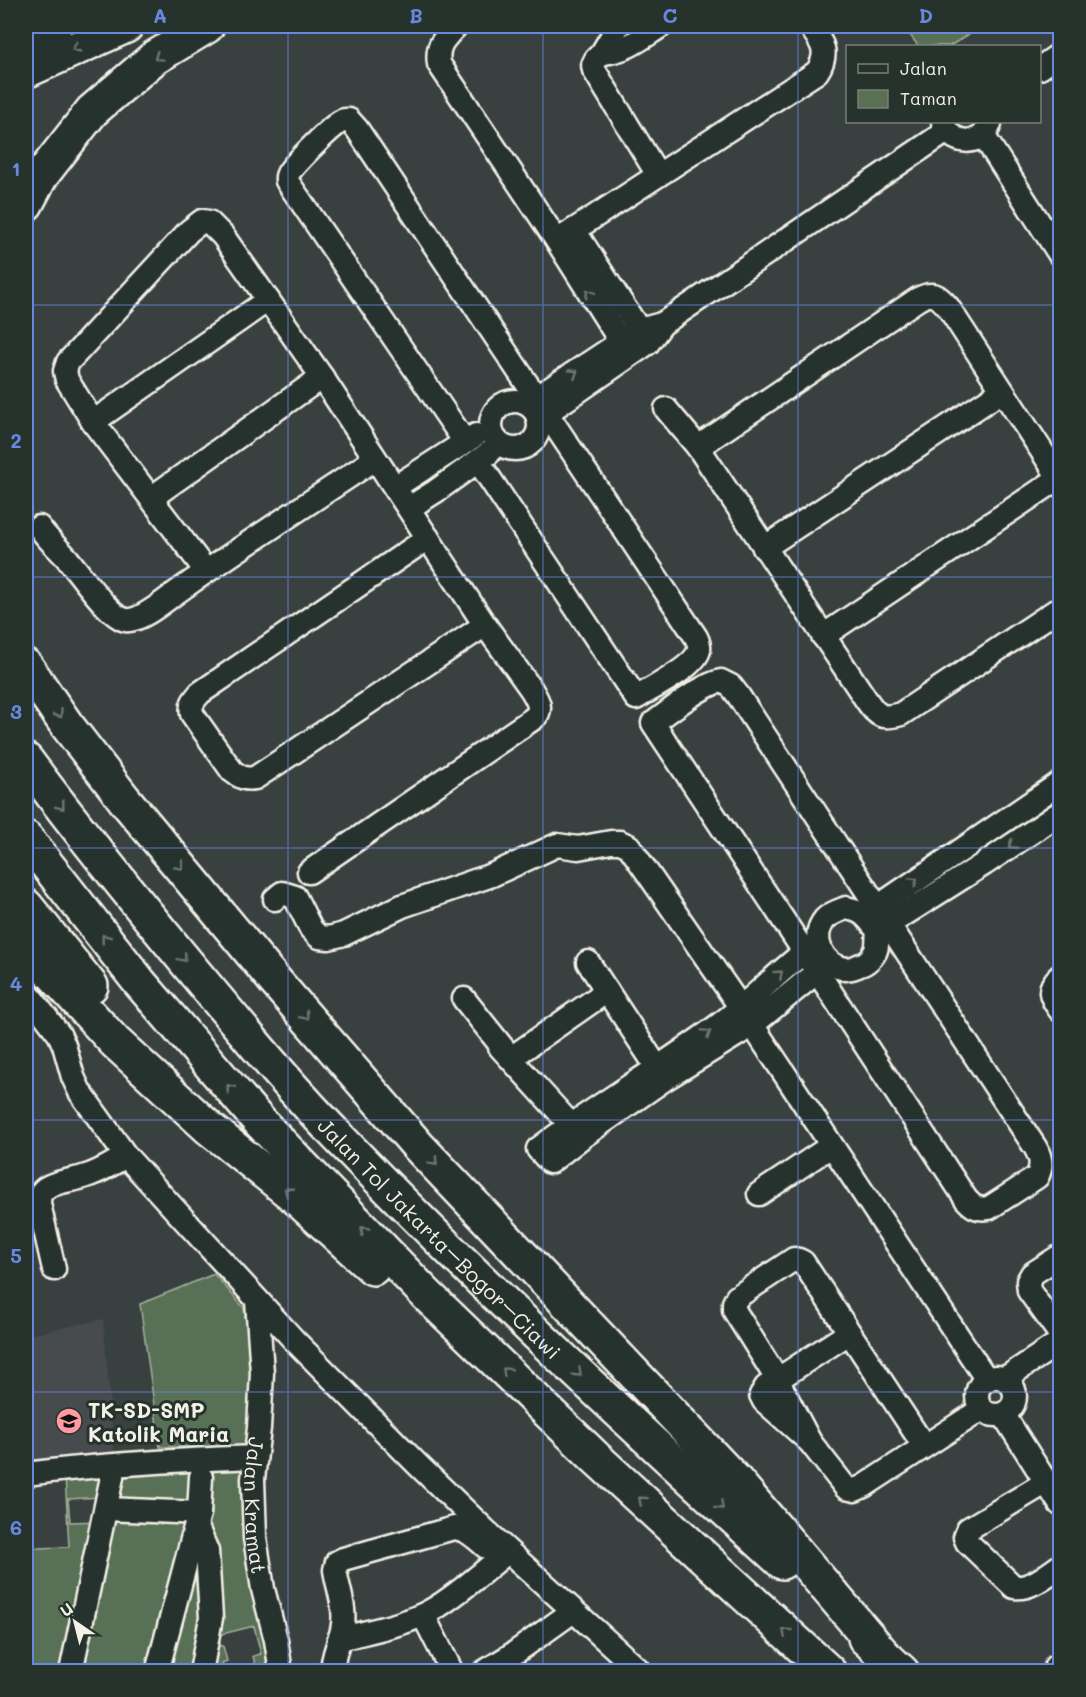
<svg xmlns="http://www.w3.org/2000/svg" width="1086" height="1697" font-family="Mali,sans-serif">
<style>
.built{fill:#464b4e}
.green{fill:#597054;stroke:#a6b09e;stroke-width:1.5;fill-rule:evenodd}
.lines{fill:none;stroke-linecap:round;stroke-linejoin:round}
.minor-casing{stroke:#f4f1e8;stroke-width:27}
.highway-casing{stroke:#f4f1e8;stroke-width:38}
.minor{stroke:#26332d;stroke-width:22}
.highway{stroke:#26332d;stroke-width:33}
.oneway{stroke:#6e766e}
.grid{fill:none;stroke:#6887de;stroke-width:1.5;stroke-opacity:0.55}
.labels{text-anchor:middle;dominant-baseline:central;stroke-width:6;stroke-linejoin:round;paint-order:stroke}
.street-label{font-size:21px;fill:#f4f1e8;stroke:#26332d}
.poi-label{font-size:21px;font-weight:bold;fill:#f4f1e8;stroke:#26332d;text-anchor:start}
.neatline{fill:none;stroke:#6887de;stroke-width:2}
.grid-label{font-size:20px;text-anchor:middle;font-weight:bold;fill:#6887de}
</style>
<rect width="100%" height="100%" fill="#394140"/>
<filter id="ink" filterUnits="userSpaceOnUse"><feTurbulence type="fractalNoise" baseFrequency=".0167" numOctaves="2"/><feDisplacementMap in="SourceGraphic" scale="12" xChannelSelector="R" yChannelSelector="G"/><feConvolveMatrix kernelMatrix="1 2 1 2 8 2 1 2 1" color-interpolation-filters="sRGB"/></filter>
<g filter="url(#ink)">
<polygon class="built" points="103,1319 115,1458 26,1467 26,1336"/>
<g class="green">
<polygon points="904,26 903,26 982,26 950,46 918,46"/>
<polygon points="214,1274 244,1308 253,1377 249,1447 160,1447 140,1304"/>
<path d="M242,1469l10,88 18,114h-13l-4,-15 8,-2 -7,-28 -36,9 3,11h2l4,15 -5,2 2,8h-198v-132l11,9 32,-1 -4,-72 47,2zM100,1497l1,24 -31,1 -2,-23z"/>
</g>
<g class="lines">
<defs>
<g id="minor">
<path d="M456,26c-12,13 -20,19 -17,38l118,177 260,-169c13,-20 5,-29 -7,-46"/>
<polyline points="618,26 602,53 596,59 593,65 594,70 658,175"/>
<path d="M602,53c25,-2 38,-14 59,-27"/>
<polyline points="1040,68 1060,54"/>
<path d="M943,122c6,23 38,26 47,2"/>
<polyline points="983,135 1060,255"/>
<polyline points="574,230 647,342"/>
<polyline points="557,241 629,355"/>
<polyline points="662,324 947,131"/>
<circle cx="515" cy="425" r="24"/>
<polyline points="527,404 639,330 662,324 648,343 538,419"/>
<path d="M666,409l32,38 169,254c11,16 15,18 34,13l159,-106"/>
<polyline points="93,422 268,300"/>
<path d="M465,442l-178,-261c0,-5 -1,-4 2,-9 7,-10 40,-43 51,-50 4,-3 4,-2 9,-2l8,9 339,508c2,4 4,8 3,13 -4,17 -47,38 -63,48l-158,-237"/>
<path d="M698,447l220,-148c15,-8 20,-4 30,8l112,172"/>
<polyline points="395,487 476,435"/>
<polyline points="151,498 322,377"/>
<polyline points="409,508 436,491 489,453"/>
<path d="M39,527c9,13 18,20 28,31 11,13 43,60 59,62 14,2 40,-20 51,-28 65,-46 132,-89 198,-133"/>
<path d="M428,538l-228,155c-6,7 -10,11 -8,21l40,57c8,6 13,9 23,7l230,-153"/>
<polyline points="764,548 1002,391"/>
<path d="M206,571l-113,-149 -26,-42 -2,-9 3,-9 121,-131 13,-10 7,1 14,14 45,64 54,77 163,248 46,64c6,10 13,20 3,29l-225,154"/>
<polyline points="823,636 1059,478"/>
<path d="M721,681l10,5 7,9 297,452c6,10 8,19 2,30l-48,31c-11,2 -16,-1 -23,-9l-178,-272 -135,-204c17,-12 48,-38 68,-42z"/>
<polyline points="275,899 282,893 295,897 311,929 319,937 329,938 344,934 402,906 492,875 557,845 578,848 611,842 620,842 629,846 741,1008 987,1380"/>
<path d="M846,908c18,3 21,9 32,23 -1,5 0,14 -2,19 -2,6 -10,14 -16,15 -4,2 -10,4 -14,4 -23,-3 -37,-31 -21,-50 6,-6 13,-8 21,-11z"/>
<polyline points="867,914 1060,783"/>
<polyline points="878,931 984,864 1060,813"/>
<path d="M818,942c-35,24 -64,57 -98,82 -59,44 -123,81 -182,125l12,13 32,-25 83,-58 86,-53 66,-54 13,-9"/>
<polyline points="588,962 664,1078"/>
<path d="M1060,976c-14,13 -10,20 0,34"/>
<polyline points="26,991 59,1034 64,1045 73,1077 80,1092 126,1156 294,1340 418,1465 486,1531 641,1672"/>
<polyline points="464,999 511,1058 607,991"/>
<polyline points="500,1047 581,1136"/>
<polyline points="759,1194 831,1146"/>
<polyline points="1060,1256 1032,1274 1028,1281 1029,1291 1060,1334"/>
<path d="M54,1269l-15,-65c0,-7 1,-12 7,-16 11,-7 25,-7 37,-11 16,-4 29,-13 43,-21"/>
<path id="s1" d="M257,1300l5,73 -3,55 -6,51 2,59 8,51 13,51 5,32"/>
<polyline points="849,1333 766,1387 761,1395 764,1401 810,1442 846,1488 855,1490 864,1486 982,1409"/>
<circle cx="996" cy="1396" r="19"/>
<polyline points="1004,1379 1060,1342"/>
<polyline points="1003,1414 1060,1504"/>
<polyline points="810,1442 777,1379 734,1310 734,1303 737,1297 794,1259 799,1260 803,1262 924,1446"/>
<path d="M26,1474c76,-10 152,-14 229,-17"/>
<path d="M1045,1483l-77,46 -3,8 2,5 47,45c16,3 34,-13 46,-21"/>
<polyline points="106,1509 199,1513"/>
<polyline points="196,1525 207,1551 211,1618 201,1672"/>
<polyline points="423,1615 452,1672"/>
<path d="M339,1639c30,-8 67,-14 93,-29 24,-14 46,-34 67,-51"/>
<polyline points="1056,1666 1060,1664"/>
<polyline points="72,1667 112,1477"/>
<polyline points="157,1672 199,1513 201,1477"/>
<path d="M332,1672c0,-16 7,-27 10,-42 5,-20 -4,-41 -7,-60l2,-8 6,-3 111,-31c13,1 23,11 32,19"/>
<polyline points="484,1672 516,1652 565,1617"/>
</g>
<g id="highway">
<polyline points="26,38 55,26"/>
<polyline points="26,71 126,26"/>
<polyline points="26,204 41,176 92,111 154,58 207,26"/>
<polyline points="26,666 66,724 124,799 275,981 418,1146 736,1481 882,1653"/>
<path id="s2" d="M26,760c54,73 111,143 169,213 47,56 95,115 146,167 142,147 291,285 441,422"/>
<polyline points="26,838 140,983 260,1122 427,1295 596,1458 829,1672"/>
<polyline points="26,906 91,986"/>
<polyline points="26,945 115,1042 209,1128 293,1195 373,1268"/>
<polyline points="865,1638 902,1672"/>
</g>
</defs>
<use href="#minor" class="minor-casing"/>
<use href="#highway" class="highway-casing"/>
<use href="#minor" class="minor"/>
<use href="#highway" class="highway"/>
</g>
<defs><path id="oneway-chevron" d="M-2-3.5L2.5 0L-2 3.5" fill="none" stroke-width="1.6" stroke-linecap="round" stroke-linejoin="round" transform="scale(1.5)"/></defs>
<g class="oneway">
<use href="#oneway-chevron" transform="translate(76 48) rotate(155)"/>
<use href="#oneway-chevron" transform="translate(158 57) rotate(145)"/>
<use href="#oneway-chevron" transform="translate(589 293) rotate(-122)"/>
<use href="#oneway-chevron" transform="translate(574 373) rotate(-33)"/>
<use href="#oneway-chevron" transform="translate(59 714) rotate(55)"/>
<use href="#oneway-chevron" transform="translate(61 806) rotate(52)"/>
<use href="#oneway-chevron" transform="translate(1012 845) rotate(146)"/>
<use href="#oneway-chevron" transform="translate(180 866) rotate(50)"/>
<use href="#oneway-chevron" transform="translate(914 881) rotate(-34)"/>
<use href="#oneway-chevron" transform="translate(105 938) rotate(-128)"/>
<use href="#oneway-chevron" transform="translate(183 958) rotate(50)"/>
<use href="#oneway-chevron" transform="translate(779 974) rotate(-42)"/>
<use href="#oneway-chevron" transform="translate(305 1016) rotate(49)"/>
<use href="#oneway-chevron" transform="translate(707 1033) rotate(-34)"/>
<use href="#oneway-chevron" transform="translate(230 1088) rotate(-131)"/>
<use href="#oneway-chevron" transform="translate(434 1162) rotate(47)"/>
<use href="#oneway-chevron" transform="translate(288 1191) rotate(-141)"/>
<use href="#oneway-chevron" transform="translate(364 1230) rotate(-134)"/>
<use href="#oneway-chevron" transform="translate(506 1371) rotate(-136)"/>
<use href="#oneway-chevron" transform="translate(578 1373) rotate(44)"/>
<use href="#oneway-chevron" transform="translate(642 1500) rotate(-138)"/>
<use href="#oneway-chevron" transform="translate(720 1506) rotate(42)"/>
<use href="#oneway-chevron" transform="translate(786 1632) rotate(-138)"/>
</g>
</g>
<path class="grid" d="M288,26v1646M543,26v1646M798,26v1646M26,305h1034M26,577h1034M26,848h1034M26,1120h1034M26,1392h1034"/>
<defs>
<symbol id="school-disc" viewBox="-11 -11 22 22"><circle r="9.5" fill="#ff9aa2" stroke="#26332d"/><path d="M0-5L7-2L0 1L-7-2ZM-4 1L0 2.5L4 1V4Q0 6-4 4Z" fill="#111"/></symbol>
</defs>
<g fill-rule="evenodd">
<use href="#school-disc" x="54" y="1406" width="30" height="30"/>
</g>
<g class="labels">
<g class="street-label">
<text stroke="none"><textPath href="#s2" startOffset="633">Jalan Tol Jakarta–Bogor–Ciawi</textPath></text>
<text stroke="none"><textPath href="#s1" startOffset="206">Jalan Kramat</textPath></text>
</g>
<g class="poi-label">
<text x="88" y="1409">TK-SD-SMP<tspan x="88" dy="24">Katolik Maria</tspan></text>
</g>
</g>
<rect width="1086" height="1697" fill="none" stroke="#26332d" stroke-width="66"/>
<rect x="846" y="45" width="195" height="78" fill="#26332d" stroke="#787f78" stroke-width="1.5"/>
<rect x="858" y="64" width="30" height="9" fill="#26332d" stroke="#787f78" stroke-width="1.5"/>
<text x="900" y="75" font-size="18" fill="#f4f1e8">Jalan</text>
<rect x="858" y="90" width="30" height="18" fill="#597054" stroke="#787f78" stroke-width="1.5"/>
<text x="900" y="105" font-size="18" fill="#f4f1e8">Taman</text>
<g transform="translate(75 1622) rotate(325)" stroke="#26332d" stroke-width="4.5" paint-order="stroke">
<path d="M0-4.5L10 22L0 15L-10 22Z" fill="#f4f1e8"/>
<text y="-9" font-size="16" font-weight="bold" text-anchor="middle" fill="#f4f1e8">U</text>
</g>
<rect x="33" y="33" width="1020" height="1631" class="neatline"/>
<g class="grid-label">
<text x="160" y="23">A</text>
<text x="416" y="23">B</text>
<text x="670" y="23">C</text>
<text x="926" y="23">D</text>
<text x="16" y="176">1</text>
<text x="16" y="448">2</text>
<text x="16" y="719">3</text>
<text x="16" y="991">4</text>
<text x="16" y="1263">5</text>
<text x="16" y="1535">6</text>
</g>
</svg>
